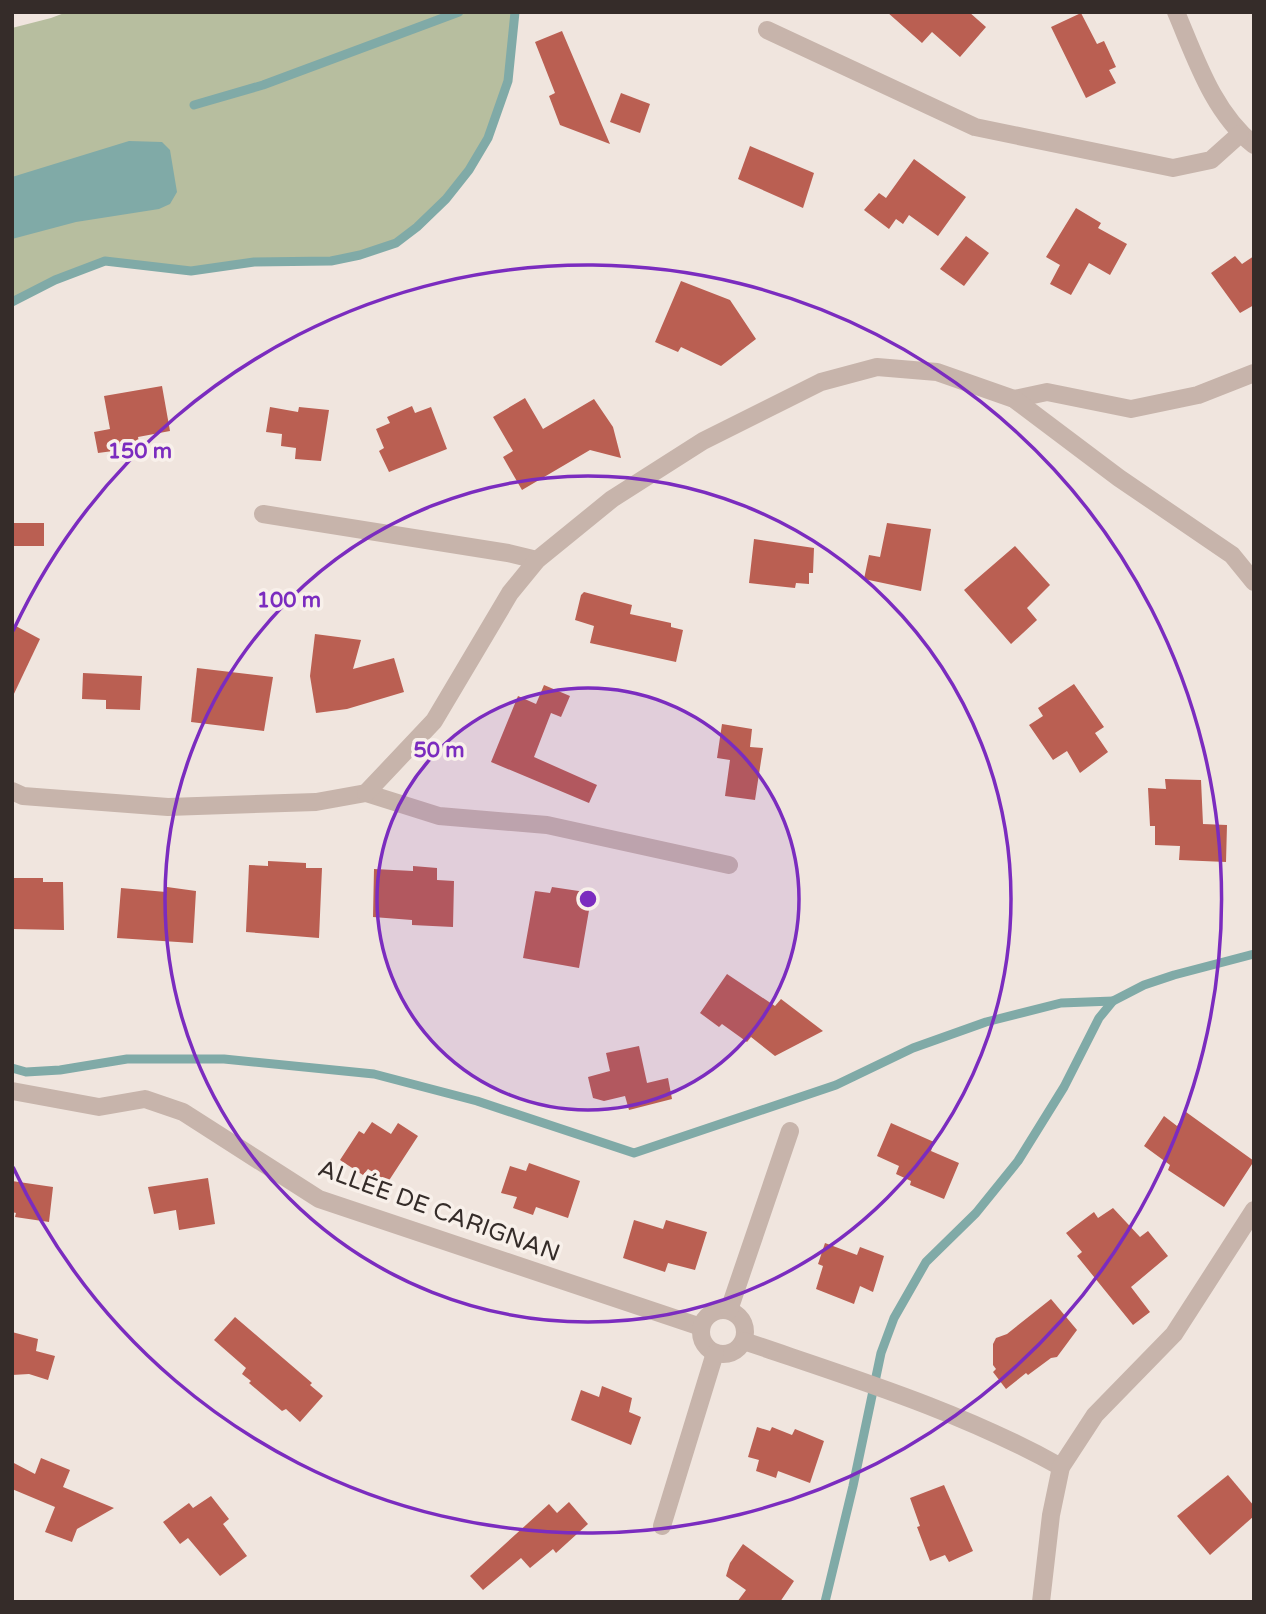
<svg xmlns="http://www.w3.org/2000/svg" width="1266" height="1614" font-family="'Varela Round',sans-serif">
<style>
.green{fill:#b7be9f}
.water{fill:#80aaa7}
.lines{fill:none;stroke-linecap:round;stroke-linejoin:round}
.stream{stroke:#80aaa7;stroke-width:9}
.building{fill:#ba5f52}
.minor{stroke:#c7b4ab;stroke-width:18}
.ring{fill:none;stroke:#7b2cbf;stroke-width:3.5}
.labels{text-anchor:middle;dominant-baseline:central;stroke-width:7;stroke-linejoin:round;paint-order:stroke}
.street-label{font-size:24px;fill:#352c29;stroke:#f8f0ea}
.centre{fill:#7b2cbf;stroke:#f8f0ea;stroke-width:3.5}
.ring-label{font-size:21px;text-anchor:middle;font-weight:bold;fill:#7b2cbf;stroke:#f8f0ea;stroke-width:7;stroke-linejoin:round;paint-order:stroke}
</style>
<rect width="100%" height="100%" fill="#f0e5de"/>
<polygon class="green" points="67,12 515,12 508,81 488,138 469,170 446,199 417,227 396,243 360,255 331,261 254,262 191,271 105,261 55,280 12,302 12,28 51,18"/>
<polygon class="water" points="129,141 162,142 170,150 177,192 170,204 159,209 76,222 12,239 12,177"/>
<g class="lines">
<g class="stream">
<polyline points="194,105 263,85 459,12"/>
<polyline points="12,302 55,280 105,261 191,271 254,262 331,261 360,255 396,243 417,227 446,199 469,170 488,138 508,81 515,12"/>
<polyline points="12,1068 26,1072 60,1070 127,1059 224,1059 374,1074 477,1101 634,1153 836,1085 913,1048 986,1022 1061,1003 1113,1001"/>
<polyline points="825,1602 853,1486 881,1353 894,1318 926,1262 976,1213 1018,1161 1064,1087 1099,1018 1113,1001 1144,985 1174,975 1254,954"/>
</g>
</g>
<g class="building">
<polygon points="887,12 969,12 986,27 960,57 932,32 922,43"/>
<polygon points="1081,13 1097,44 1104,41 1116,67 1109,70 1116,83 1086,98 1051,27"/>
<polygon points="562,31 610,144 560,125 549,96 555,93 535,42"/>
<polygon points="621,93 650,104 640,133 610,122"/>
<polygon points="750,146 814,173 803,208 738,179"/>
<polygon points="914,159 966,197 938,236 909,215 903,224 896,219 889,229 864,210 879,193 886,198"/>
<polygon points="1076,208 1101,223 1098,228 1127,244 1110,275 1089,263 1071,295 1050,284 1060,265 1046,257"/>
<polygon points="966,236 989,253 964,286 940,269"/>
<polygon points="1235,256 1242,264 1254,256 1254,305 1240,313 1211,273"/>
<polygon points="681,281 730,300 756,339 721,366 681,347 678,352 655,342"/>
<polygon points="162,386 170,431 138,437 141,453 116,458 113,451 98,453 94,432 110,429 104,396"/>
<polygon points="525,398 543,429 594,399 613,427 621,458 590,450 522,490 503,457 513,451 493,417"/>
<polygon points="412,406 415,413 431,407 447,449 389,472 379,451 384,448 376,429 390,423 387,417"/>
<polygon points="270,407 298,412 299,407 329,410 321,461 295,459 296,448 281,446 282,434 266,432"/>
<rect x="12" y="523" width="32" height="23"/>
<polygon points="887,523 931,529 921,591 864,579 869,555 880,557"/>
<polygon points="754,539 814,548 813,573 809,573 809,584 796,583 795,588 749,583"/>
<polygon points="1015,546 1050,585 1027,608 1037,620 1011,644 964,590"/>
<polygon points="584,592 632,605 630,614 671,623 671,627 683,630 676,662 590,643 594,626 575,620 581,595"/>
<polygon points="12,624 40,639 12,698"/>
<polygon points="315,634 361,640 353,669 394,658 404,692 347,709 316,713 310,676"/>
<polygon points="197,668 273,677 264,731 191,722"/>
<polygon points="83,673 142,676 140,710 106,709 106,700 82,699"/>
<polygon points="1074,684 1104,727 1095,733 1108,752 1080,773 1067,751 1053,760 1029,725 1043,716 1038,708"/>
<polygon points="544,685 570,696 561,717 551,713 534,757 597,785 589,803 491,762 518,696 536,704"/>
<polygon points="722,724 752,729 750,747 763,748 755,800 725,796 730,760 717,758"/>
<polygon points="1165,779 1201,780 1203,824 1227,825 1226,862 1179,860 1180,846 1155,845 1155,826 1150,826 1148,788 1166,789"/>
<polygon points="268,861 306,863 306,868 322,868 319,938 246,932 249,865 268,866"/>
<polygon points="413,866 437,868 437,880 454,881 453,927 412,925 412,920 373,917 374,869 413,871"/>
<polygon points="12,878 43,878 43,882 63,882 64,930 12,929"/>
<polygon points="167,887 196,891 193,943 117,938 121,888 166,892"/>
<polygon points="552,887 592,893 579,968 523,958 535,891 550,893"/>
<polygon points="727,974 775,1006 781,999 823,1031 775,1056 751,1037 747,1042 722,1024 719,1027 700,1013"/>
<polygon points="639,1046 647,1083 668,1078 672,1099 629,1110 625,1096 604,1101 593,1098 588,1077 610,1071 606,1053"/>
<polygon points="1186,1112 1254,1161 1224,1207 1168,1170 1170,1165 1144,1146 1164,1116 1177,1126"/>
<polygon points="372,1122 391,1134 398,1123 418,1136 388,1182 368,1169 363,1175 340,1160 359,1131 364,1134"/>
<polygon points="891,1123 934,1142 931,1151 959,1163 944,1199 910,1185 911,1181 896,1174 899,1166 877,1156"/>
<polygon points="529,1163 580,1181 568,1218 536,1207 533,1215 513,1208 517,1197 501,1193 510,1166 526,1171"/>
<polygon points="208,1178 215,1224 179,1230 176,1210 154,1214 148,1187"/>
<polygon points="12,1181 53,1187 49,1222 15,1217 16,1213 12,1212"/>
<polygon points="1113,1208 1140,1237 1148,1231 1168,1256 1131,1287 1150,1312 1133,1325 1077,1256 1082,1252 1066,1233 1094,1212 1098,1218"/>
<polygon points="634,1220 663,1229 666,1220 707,1232 695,1270 668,1263 665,1272 623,1258"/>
<polygon points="825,1243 857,1255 860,1247 884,1256 873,1292 860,1286 854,1304 816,1289 823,1266 818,1264"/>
<polygon points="1051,1299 1077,1330 1057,1357 1051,1358 1028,1375 1026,1373 1006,1389 993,1372 996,1369 993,1365 993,1344 996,1338 1007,1334"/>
<polygon points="235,1317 312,1383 310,1385 323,1396 300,1422 286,1409 282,1411 249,1383 251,1381 242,1374 246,1368 214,1340"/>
<polygon points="12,1332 38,1339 36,1351 55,1356 48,1380 29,1374 12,1375"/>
<polygon points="602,1386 632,1398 629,1412 641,1417 631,1445 571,1420 581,1390 599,1397"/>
<polygon points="757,1427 770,1431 772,1427 792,1435 795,1429 824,1441 810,1483 778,1471 776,1478 756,1471 759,1460 748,1457"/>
<polygon points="41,1458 70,1470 63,1487 114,1508 77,1529 72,1542 45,1532 55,1507 12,1489 12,1462 35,1474"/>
<polygon points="1228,1475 1254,1506 1254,1516 1210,1555 1177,1516"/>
<polygon points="944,1485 973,1551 949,1562 945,1555 930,1561 917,1527 920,1526 910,1498"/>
<polygon points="211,1496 229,1519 223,1524 247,1556 220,1576 188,1538 180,1544 163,1522 189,1503 193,1508"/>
<polygon points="569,1502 588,1524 556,1553 553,1549 530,1568 521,1558 483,1590 470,1576 549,1504 557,1513"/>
<polygon points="743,1544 794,1581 780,1602 737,1602 746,1590 726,1576 730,1563"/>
</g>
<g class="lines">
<g class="minor">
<path d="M1176,12c20,47 37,100 78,133"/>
<polyline points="767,30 975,127 1173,168 1211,160 1240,134"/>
<polyline points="1014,399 1047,392 1131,409 1198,395 1254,373"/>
<polyline points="263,514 508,553 537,560"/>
<polyline points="12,791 23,796 168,807 316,802 366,793 439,816 547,825 729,865"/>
<polyline points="366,793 434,721 510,593 537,560 612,499 703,441 821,382 877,367 937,372 1014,399 1119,478 1232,555 1254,582"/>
<polyline points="12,1091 99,1107 145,1099 183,1112 319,1199 701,1327"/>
<circle cx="723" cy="1332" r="22"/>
<polyline points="729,1310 790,1131"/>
<path d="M744,1341c108,37 217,70 317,126"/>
<polyline points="662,1526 715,1353"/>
<polyline points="1041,1602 1051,1515 1061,1467 1095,1415 1174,1334 1254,1210"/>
</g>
</g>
<circle cx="588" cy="899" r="211" fill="#7b2cbf" fill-opacity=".12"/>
<g class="ring">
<circle cx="588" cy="899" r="211"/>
<circle cx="588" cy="899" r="423"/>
<path d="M13 631A634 634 0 1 1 13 1167"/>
</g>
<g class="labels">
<g class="street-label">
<text transform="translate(439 1211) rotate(20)">ALLÉE DE CARIGNAN</text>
</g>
</g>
<circle cx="588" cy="899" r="10" class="centre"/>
<g class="ring-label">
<text x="140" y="458">150 m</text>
<text x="289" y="607">100 m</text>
<text x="439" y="757">50 m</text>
</g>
<rect width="1266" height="1614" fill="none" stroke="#352c29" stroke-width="28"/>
</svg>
